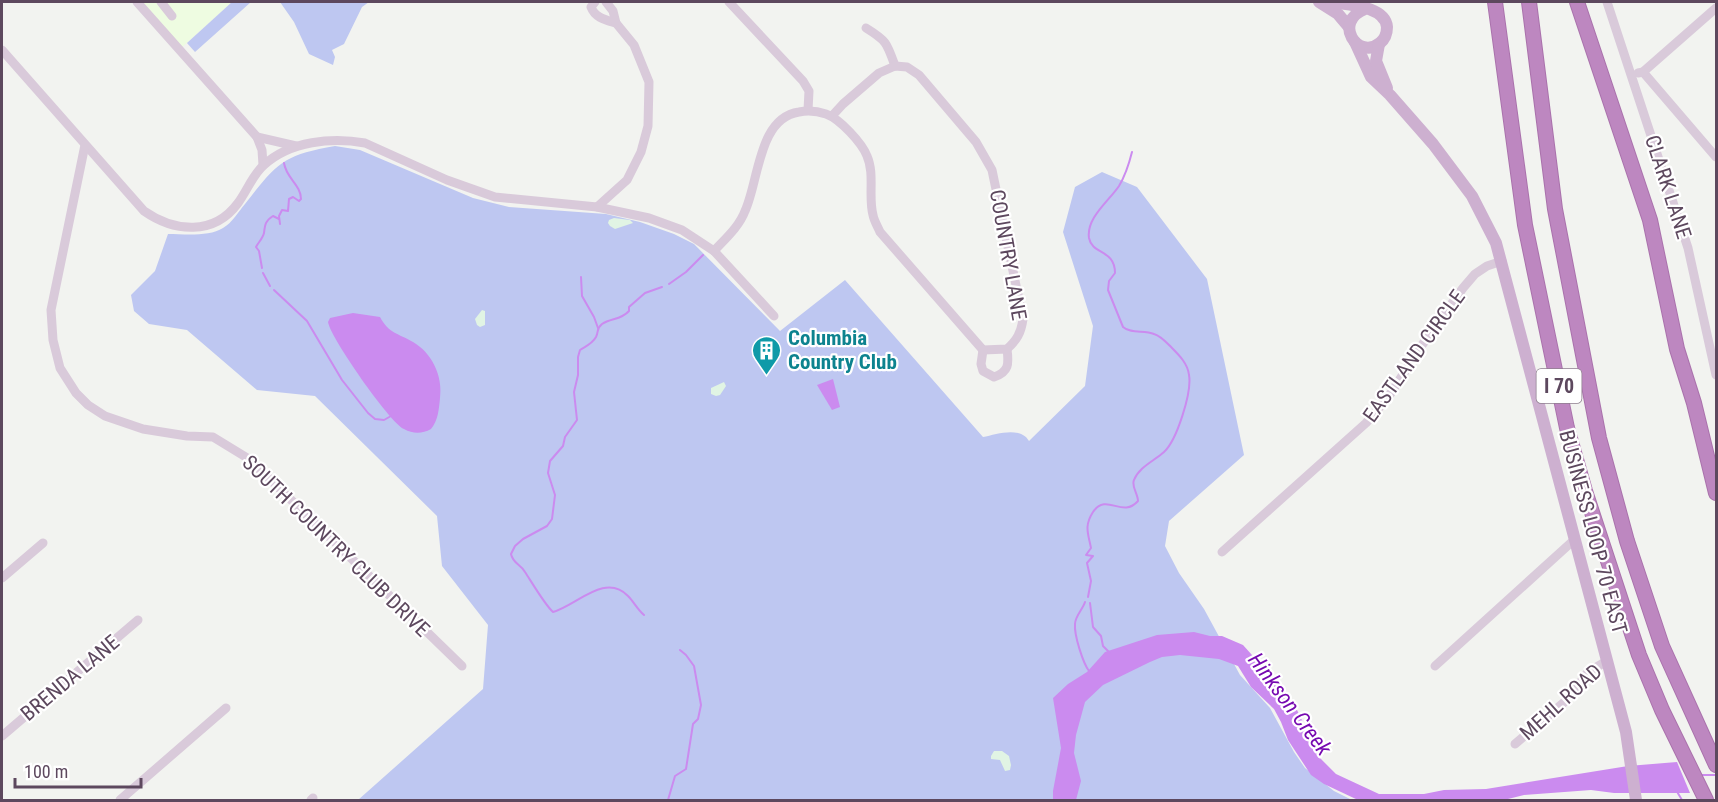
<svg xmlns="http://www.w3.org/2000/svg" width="1718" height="802" font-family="'Roboto Condensed',sans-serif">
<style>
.medical{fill:#eefce1}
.green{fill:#bec7f1}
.sand{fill:#e1f4e4}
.water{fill:#cb8bef}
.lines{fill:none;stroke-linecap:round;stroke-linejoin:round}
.stream{stroke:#cb8bef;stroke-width:2}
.highway-casing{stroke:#aa72ac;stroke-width:16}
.minor{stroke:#d9cada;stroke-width:9}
.major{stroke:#cdb0d0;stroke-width:12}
.highway{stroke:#bd87c0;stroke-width:14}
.labels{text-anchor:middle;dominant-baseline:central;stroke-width:4.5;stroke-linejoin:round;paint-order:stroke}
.shield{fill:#fff;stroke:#8e7f8e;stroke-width:1.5}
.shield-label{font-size:20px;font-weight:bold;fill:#5d485e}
.street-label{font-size:21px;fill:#5d485e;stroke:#fff}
.culture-label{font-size:21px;font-weight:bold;fill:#0d838f;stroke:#fff;text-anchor:start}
.water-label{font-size:22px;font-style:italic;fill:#7609b0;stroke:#fff}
</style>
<rect width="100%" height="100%" fill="#f2f3f0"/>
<polygon class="medical" points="137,2 232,2 179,50"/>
<g class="green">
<polygon points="232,2 251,2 195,52 187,43"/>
<polygon points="280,2 369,2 362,7 344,44 332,50 335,57 333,65 309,54 294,22"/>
<path d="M335,146l25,4 113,48 36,9 97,7 34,8 34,12 20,10 86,87 65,-51 138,157c14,-3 37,-11 46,4l56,-55 8,-60 -30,-94 12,-45 27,-15 35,15 70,92 37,176 -75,66 -4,25 14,27 25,36 36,66 30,33 24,44 11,16 29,23 18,9h-994l125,-111 5,-64 -46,-59 -5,-50 -122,-120 -58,-6 -70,-60 -38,-6 -15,-13 -3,-16 24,-24 13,-37c16,0 41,3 55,-6 9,-5 16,-17 22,-24 32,-41 38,-49 90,-58z"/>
</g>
<g class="sand">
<polygon points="614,218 630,220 633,223 615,229 610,226 608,223 609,220"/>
<polygon points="482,310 485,311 485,325 480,327 477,325 475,319"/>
<polygon points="724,382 726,386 720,395 716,396 711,394 711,388"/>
<polygon points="994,751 1002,751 1009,756 1011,765 1010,770 1005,771 1000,760 991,759 991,756"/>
</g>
<g class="water">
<path d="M353,313l27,4c9,17 18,16 33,25 19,11 30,34 27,56 -1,11 -2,23 -9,31 -9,5 -18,5 -27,0 -14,-6 -74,-92 -76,-107l2,-4z"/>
<polygon points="833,379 840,407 832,410 817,385"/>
<polygon points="1194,632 1210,636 1222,636 1243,645 1286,693 1297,710 1321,759 1336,774 1379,794 1424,794 1444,790 1486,789 1628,766 1677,762 1690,793 1614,793 1591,790 1524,795 1504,800 1358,800 1324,784 1311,775 1288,740 1281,722 1274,709 1251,687 1238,666 1219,659 1180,655 1162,657 1150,662 1103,685 1085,702 1076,735 1074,753 1081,781 1076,800 1053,800 1053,791 1061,748 1053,698 1068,684 1087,672 1105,652 1157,635"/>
</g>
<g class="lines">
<g class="stream">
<path d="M280,224l-1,-8 3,-6 6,1 1,-12 4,-2 6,4 2,-2c0,-14 -15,-21 -17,-36"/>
<path d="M262,268l-3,-17 -3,-4c2,-4 7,-9 8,-14 1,-8 1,-12 9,-17l6,3"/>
<polyline points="263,273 270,286"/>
<polyline points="581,277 582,296 594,317 598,328"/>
<polyline points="669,284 686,272 703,255"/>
<polyline points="274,290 307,321 342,380 368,413 375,419 384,420 391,416"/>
<path d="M1088,597l3,-16 -4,-18 6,-7 -7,-1 5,-7c-3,-15 -7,-22 2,-36 14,-20 29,7 45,-11 0,-7 -7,-15 -4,-21 5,-13 20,-19 30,-28 13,-12 28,-60 25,-77 -1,-11 -10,-20 -17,-27 -5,-5 -11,-12 -18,-14 -10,-4 -23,0 -31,-7l-15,-37 1,-9 6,-8c0,-24 -23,-18 -26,-35 -3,-20 20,-37 30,-52 6,-10 10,-22 13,-34"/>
<path d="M1085,602c-2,7 -10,14 -10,22 -1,11 8,39 14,47"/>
<polyline points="1090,603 1093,627 1101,636 1103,646 1110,653"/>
<path d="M644,615c-7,-6 -10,-13 -16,-19 -23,-24 -52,10 -75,16 -8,-7 -22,-31 -28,-40 -4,-8 -12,-8 -14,-18l4,-8 8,-7 24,-13 5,-7 3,-24 -7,-22 2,-12 13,-15 2,-9 12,-17 -3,-28 4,-17v-18l2,-7c6,-4 12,-6 16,-13 3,-6 0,-8 6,-13 9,-6 19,-4 27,-13v-4l16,-14 17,-6"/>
<polyline points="1698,775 1716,775"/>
<polyline points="1676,790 1682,800"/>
<polyline points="668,800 675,776 686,769 693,724 698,719 701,705 694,666 686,655 680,650"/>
</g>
<defs>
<g id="highway">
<polyline points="1495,2 1525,225 1567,428 1585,491 1639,655 1662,710 1706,800"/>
<polyline points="1529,2 1555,209 1599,438 1627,541 1662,646 1716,765"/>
<polyline points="1577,2 1650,220 1677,349 1694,403 1716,493"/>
</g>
</defs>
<use href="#highway" class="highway-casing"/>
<g class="minor">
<polyline points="137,2 257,137 262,150 263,165"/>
<polyline points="161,2 172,16"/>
<path d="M595,2l-4,5c4,11 15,13 25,16"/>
<polyline points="729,2 803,81 809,91 808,110"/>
<polyline points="1607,2 1688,248 1716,375"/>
<path d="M866,28c21,13 21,15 29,38"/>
<path d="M2,50l142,161c30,21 70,25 94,-8 9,-12 15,-29 26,-38 26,-24 68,-28 101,-22l82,37 48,17 102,10 52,11 33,12 32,21 60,65"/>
<polyline points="1643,72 1716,157"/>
<polyline points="1638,73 1643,72 1716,8"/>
<polyline points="257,137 296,146"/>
<polyline points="85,145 51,310 53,340 60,368 76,393 88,405 105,416 143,429 187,436 213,437 249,459 462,666"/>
<polyline points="597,207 627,180 641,152 648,126 649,82 634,45 616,23 613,11 606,2"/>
<path d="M714,251c11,-12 25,-24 31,-40 14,-30 13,-93 54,-99 10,-2 18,-1 27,2 14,5 36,29 41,42 8,18 1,41 6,59 1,6 5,12 7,17l103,118 24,-1c10,-9 14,-16 16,-30l-31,-149 -16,-28 -57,-67 -12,-8 -12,-1 -16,7 -36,31 -11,12"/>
<path d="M983,350l-2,14 2,7 11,6c15,-5 15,-13 13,-28"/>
<polyline points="1222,552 1366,423 1389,396 1422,345 1463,288 1475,274 1487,266 1502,261"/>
<polyline points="2,578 43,543"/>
<polyline points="1435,666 1574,540"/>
<polyline points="2,736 138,620"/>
<polyline points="1515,744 1568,699 1588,672 1607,661"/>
<polyline points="120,800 226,708"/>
<polyline points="311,800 313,798"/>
</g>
<g class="major">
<polyline points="1319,2 1338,14 1349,27"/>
<path d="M1331,2c17,3 54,4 56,25 0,6 -2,12 -7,16 -22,18 -48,-21 -15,-34"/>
<polyline points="1355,42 1371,77 1390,95 1433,144 1472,196 1496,243 1626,732 1636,800"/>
<polyline points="1379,44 1376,61 1387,88"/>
</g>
<use href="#highway" class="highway"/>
</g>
<defs>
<symbol id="building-pin" viewBox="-11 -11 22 30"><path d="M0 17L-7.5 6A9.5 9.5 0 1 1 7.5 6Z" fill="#0f9aa8" stroke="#fff"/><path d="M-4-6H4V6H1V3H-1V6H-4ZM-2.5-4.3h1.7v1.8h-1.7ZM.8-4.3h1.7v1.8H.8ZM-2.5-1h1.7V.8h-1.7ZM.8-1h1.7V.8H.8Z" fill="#fff"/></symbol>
</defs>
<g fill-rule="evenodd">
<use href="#building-pin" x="750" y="334" width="33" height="45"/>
</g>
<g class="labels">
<rect class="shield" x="1536.5" y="369" width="45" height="34" rx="4.5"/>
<g class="shield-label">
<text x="1559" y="386">I 70</text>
</g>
<g class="street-label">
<text transform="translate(1668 187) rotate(72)">CLARK LANE</text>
<text transform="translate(1008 255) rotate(80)">COUNTRY LANE</text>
<text transform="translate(1414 356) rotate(-54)">EASTLAND CIRCLE</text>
<text transform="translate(1593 532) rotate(75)">BUSINESS LOOP 70 EAST</text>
<text transform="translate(336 546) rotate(44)">SOUTH COUNTRY CLUB DRIVE</text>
<text transform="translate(70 678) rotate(-40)">BRENDA LANE</text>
<text transform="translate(1561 702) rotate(-42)">MEHL ROAD</text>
</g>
<g class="culture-label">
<text x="788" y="338">Columbia<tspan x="788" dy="24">Country Club</tspan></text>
</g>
<g class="water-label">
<text transform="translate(1290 704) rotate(53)">Hinkson Creek</text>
</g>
</g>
<rect width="1718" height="802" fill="none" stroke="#5d485e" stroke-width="6"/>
<path d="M15 778v9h126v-9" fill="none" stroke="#5d485e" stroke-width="3"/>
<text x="24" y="778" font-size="18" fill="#5d485e" stroke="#ffffff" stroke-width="4.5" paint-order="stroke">100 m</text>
</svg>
